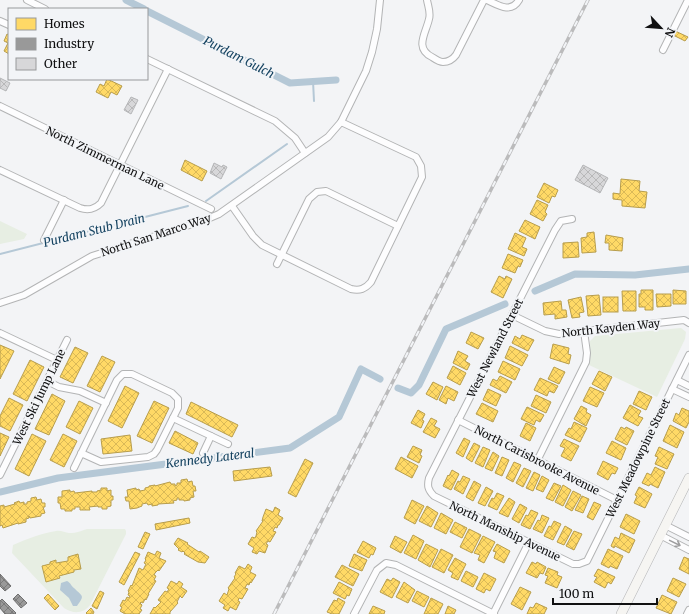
<svg xmlns="http://www.w3.org/2000/svg" width="689" height="614" font-family="Merriweather,serif">
<style>
.park{fill:#e7eee3}
.water{fill:#b5c8d6}
.homes{fill:url(#homes-cross-hatch);stroke:#b79d4c}
.industry{fill:url(#industry-cross-hatch);stroke:#707070}
.lines{fill:none;stroke-linecap:round;stroke-linejoin:round}
.stream{stroke:#b5c8d6;stroke-width:2}
.canal{stroke:#b5c8d6;stroke-width:7}
.building{fill:url(#building-cross-hatch);stroke:#b5b6b8}
.street-casing{stroke:#b3b4b5;stroke-width:8}
.secondary-casing{stroke:#b3b4b5;stroke-width:10}
.street{stroke:#fdfdfe;stroke-width:6}
.secondary{stroke:#f6f5f2;stroke-width:9}
.rail-casing{stroke:#bbbbbc;stroke-width:3.5}
.rail{stroke:#f2f4f7;stroke-width:2;stroke-dasharray:6;stroke-linecap:butt}
.oneway{stroke:#9e9e9f}
.labels{text-anchor:middle;dominant-baseline:central;stroke-width:4;stroke-linejoin:round;paint-order:stroke}
.street-label{font-size:11px;fill:#101011;stroke:#f2f4f7}
.water-label{font-size:12px;font-style:italic;fill:#144260;stroke:#f2f4f7}
</style>
<defs>
<pattern id="homes-cross-hatch" width="8" height="8" patternUnits="userSpaceOnUse"><rect width="8" height="8" fill="#ffd966"/><path d="M0 0l8 8M0 8l8-8" fill="none" stroke="#dab957"/></pattern>
<pattern id="industry-cross-hatch" width="8" height="8" patternUnits="userSpaceOnUse"><rect width="8" height="8" fill="#999"/><path d="M0 0l8 8M0 8l8-8" fill="none" stroke="#7b7b7b"/></pattern>
<pattern id="building-cross-hatch" width="8" height="8" patternUnits="userSpaceOnUse"><rect width="8" height="8" fill="#d7d7d9"/><path d="M0 0l8 8M0 8l8-8" fill="none" stroke="#b8b8b9"/></pattern>
</defs>
<rect width="100%" height="100%" fill="#f3f4f6"/>
<g class="park">
<polygon points="0,221 27,234 24,239 0,244"/>
<polygon points="681,328 686,332 685,339 657,397 589,365 590,341 595,336"/>
<path d="M87,529h38l1,2v3l-36,71c-7,9 -17,9 -26,3l-52,-55 1,-8c14,-6 29,-12 43,-14 5,-1 9,2 13,2 9,0 11,-2 18,-4z"/>
</g>
<path class="water" d="M67,581c4,2 4,5 7,7 9,9 11,7 3,18h-4l-4,-8 -9,-8 1,-7z"/>
<g class="homes">
<polygon points="673,30 688,37 685,41 671,34"/>
<polygon points="7,34 9,35 9,54 4,51 8,43 4,41"/>
<polygon points="107,79 122,86 117,95 111,92 108,98 96,92 100,84 104,86"/>
<polygon points="185,160 207,171 202,181 181,170"/>
<polygon points="621,179 640,181 639,191 647,192 645,208 622,206 622,200 613,199 613,193 620,194"/>
<polygon points="544,183 558,190 555,197 552,196 549,203 537,197"/>
<polygon points="537,200 548,205 545,212 547,214 543,221 530,214"/>
<polygon points="525,220 540,227 535,239 519,231"/>
<polygon points="594,232 596,252 582,253 581,238 587,237 587,233"/>
<polygon points="515,233 526,238 522,247 527,249 524,256 508,249"/>
<polygon points="606,235 623,238 622,251 609,250 609,243 605,243"/>
<polygon points="578,242 579,257 563,258 563,243"/>
<polygon points="508,254 523,260 520,267 518,266 515,273 502,268"/>
<polygon points="499,276 505,279 506,276 512,279 503,298 491,292"/>
<polygon points="641,290 653,290 653,310 645,310 645,307 639,307 639,294 641,294"/>
<polygon points="673,290 686,291 686,304 673,304"/>
<polygon points="622,291 636,291 636,311 623,311"/>
<polygon points="656,294 671,294 671,306 657,307"/>
<polygon points="599,295 601,315 588,316 586,296"/>
<polygon points="581,297 584,312 579,313 580,317 572,318 568,300"/>
<rect x="603" y="297" width="15" height="15"/>
<polygon points="561,301 562,310 566,310 567,317 555,319 555,314 544,315 543,303"/>
<polygon points="471,332 484,338 478,349 466,343"/>
<polygon points="522,335 534,340 528,351 512,343 515,336 520,339"/>
<polygon points="553,344 569,348 568,354 571,355 569,364 550,358"/>
<polygon points="0,345 14,351 0,379"/>
<polygon points="510,346 528,355 522,366 505,358"/>
<polygon points="75,347 88,353 73,383 60,377"/>
<polygon points="458,351 468,356 465,361 470,364 467,370 453,363"/>
<polygon points="102,356 115,362 100,392 87,386"/>
<polygon points="30,360 44,367 27,401 13,394"/>
<polygon points="503,361 520,369 515,380 498,372"/>
<polygon points="453,366 466,373 460,385 447,378"/>
<polygon points="554,367 565,372 559,384 548,379"/>
<polygon points="599,371 612,377 605,391 592,384"/>
<polygon points="500,376 512,382 506,393 490,385 493,379 497,381"/>
<polygon points="540,378 558,386 554,393 549,391 547,396 534,390"/>
<polygon points="433,382 443,387 437,400 426,394"/>
<polygon points="125,386 139,393 122,428 108,421"/>
<polygon points="446,386 458,392 454,401 448,398 446,404 439,400"/>
<polygon points="590,387 604,393 597,407 583,401"/>
<polygon points="488,389 501,395 496,406 483,400"/>
<polygon points="639,391 652,397 646,410 633,404"/>
<polygon points="52,394 65,401 49,435 35,429"/>
<polygon points="536,395 551,402 546,413 531,406"/>
<polygon points="9,398 23,405 10,431 0,426 0,416"/>
<polygon points="79,401 93,408 80,434 66,427"/>
<polygon points="154,401 169,408 152,443 137,436"/>
<polygon points="191,402 238,425 232,437 186,414"/>
<polygon points="482,403 498,411 493,422 476,414"/>
<polygon points="630,405 641,411 638,416 643,418 638,426 623,418"/>
<polygon points="581,406 587,409 586,412 591,415 586,426 574,419"/>
<polygon points="527,407 544,415 540,422 536,420 534,425 521,419"/>
<polygon points="682,408 689,411 689,422 686,428 673,421 676,413 679,415"/>
<polygon points="418,410 425,414 422,420 424,421 421,428 411,423"/>
<polygon points="431,418 437,421 434,426 440,429 435,438 423,432"/>
<polygon points="574,422 587,428 580,442 565,435 569,428 571,429"/>
<polygon points="526,423 536,428 530,441 520,436"/>
<polygon points="670,425 684,432 677,448 663,441"/>
<polygon points="621,427 625,429 626,427 634,431 627,445 615,439"/>
<polygon points="175,431 198,443 193,454 169,443"/>
<polygon points="0,433 9,437 0,456"/>
<polygon points="32,434 46,441 29,476 15,469"/>
<polygon points="63,434 77,441 64,467 50,460"/>
<polygon points="130,435 132,451 103,454 101,439"/>
<polygon points="464,438 470,441 463,457 456,453"/>
<polygon points="564,439 579,446 571,461 561,456 565,448 560,446"/>
<polygon points="612,441 626,448 621,460 606,453"/>
<polygon points="474,443 480,446 472,462 466,458"/>
<polygon points="413,446 422,450 420,455 422,456 419,463 407,457"/>
<polygon points="483,447 490,450 483,467 475,463"/>
<polygon points="659,447 674,454 667,469 655,464 658,457 655,456"/>
<polygon points="493,452 499,456 492,471 485,468"/>
<polygon points="401,457 418,466 412,478 395,469"/>
<polygon points="502,457 509,460 502,476 495,473"/>
<polygon points="305,459 313,463 296,497 288,493"/>
<polygon points="603,461 618,468 615,474 612,473 608,480 597,474"/>
<polygon points="514,462 521,465 513,482 506,478"/>
<polygon points="270,467 272,476 234,481 233,471"/>
<polygon points="655,467 665,472 658,488 650,484 649,486 642,483 647,473 651,475"/>
<polygon points="524,468 531,471 523,487 516,483"/>
<polygon points="452,470 459,474 451,490 443,486 448,475 449,476"/>
<polygon points="534,472 540,475 533,491 526,488"/>
<polygon points="463,476 470,479 463,494 454,489 458,481 460,482"/>
<polygon points="542,476 549,480 543,492 536,489"/>
<polygon points="187,479 188,482 192,481 193,486 195,486 196,491 193,491 194,497 190,498 190,500 184,501 184,500 179,500 179,498 177,498 177,500 173,501 174,503 158,504 158,505 152,506 152,504 148,505 147,503 142,504 142,506 137,508 130,509 129,501 126,501 125,497 128,497 127,490 136,488 136,490 139,489 140,491 145,490 145,488 149,487 149,486 155,485 155,486 170,482 171,484 175,484 175,486 177,485 177,483 181,483 181,480"/>
<polygon points="474,481 481,485 473,501 466,497"/>
<polygon points="554,483 561,486 553,501 546,498"/>
<polygon points="563,485 571,490 563,506 555,502"/>
<polygon points="486,487 493,491 485,506 478,503"/>
<polygon points="639,487 652,494 645,508 634,503 637,496 635,495"/>
<polygon points="101,488 107,488 107,491 111,490 111,496 113,496 113,500 111,500 111,506 107,507 107,509 102,509 102,507 98,507 98,506 89,507 90,510 80,510 80,507 75,507 75,509 72,509 72,511 65,511 65,509 61,509 60,503 58,503 58,497 62,497 62,491 70,490 70,492 74,491 75,493 92,491 92,492 97,492 97,491 101,490"/>
<polygon points="573,491 581,495 572,511 565,507"/>
<polygon points="497,493 504,496 497,510 488,506 492,498 494,499"/>
<polygon points="582,496 589,499 583,513 575,510"/>
<polygon points="36,497 37,500 41,499 42,503 45,503 45,507 43,507 45,513 41,514 41,516 30,518 29,516 29,518 26,519 26,522 18,524 18,523 3,528 2,525 0,526 0,506 4,505 4,507 15,504 14,503 19,501 20,503 24,502 24,504 27,504 27,502 31,501 31,498"/>
<polygon points="509,498 515,502 508,517 499,513"/>
<polygon points="412,500 424,506 415,524 404,518"/>
<polygon points="594,502 601,505 593,520 587,517"/>
<polygon points="520,504 527,508 519,523 512,519"/>
<polygon points="427,506 438,513 431,527 419,521"/>
<polygon points="275,507 280,510 278,515 283,518 279,525 278,525 277,528 275,527 273,531 276,532 270,542 268,541 266,544 268,545 265,553 259,551 257,554 252,552 254,548 248,544 252,537 255,538 256,536 257,532 256,531 263,521 262,521 263,517 266,509 273,512"/>
<polygon points="531,510 538,513 530,529 521,525 526,515 528,516"/>
<polygon points="441,513 453,520 446,534 434,528"/>
<polygon points="626,514 640,521 634,534 620,527"/>
<polygon points="542,515 549,518 542,533 533,529 538,520 540,521"/>
<polygon points="189,518 190,523 156,530 155,524"/>
<polygon points="554,521 561,524 553,540 544,536 549,526 551,527"/>
<polygon points="455,522 467,528 462,538 450,532"/>
<polygon points="565,526 572,530 564,545 557,542"/>
<polygon points="469,529 481,535 472,553 460,547"/>
<polygon points="574,531 582,534 574,550 566,546"/>
<polygon points="145,532 150,534 143,549 138,547"/>
<polygon points="621,533 635,540 629,553 615,546 614,548 611,546 615,537 619,539"/>
<polygon points="413,535 424,541 416,559 404,553"/>
<polygon points="395,536 407,542 401,553 390,547"/>
<polygon points="483,536 495,542 484,563 478,560 480,555 474,553"/>
<polygon points="178,538 188,543 187,544 199,552 200,551 209,557 205,563 198,562 184,554 185,553 183,551 182,552 178,550 179,549 174,544"/>
<polygon points="363,541 376,548 373,555 371,554 369,558 357,552"/>
<polygon points="426,544 438,550 430,567 418,560"/>
<polygon points="497,544 510,551 504,563 494,558 496,552 493,551"/>
<polygon points="441,549 453,555 444,573 432,567"/>
<polygon points="608,549 623,556 617,569 610,566 609,568 601,564"/>
<polygon points="157,551 161,553 159,558 166,561 159,571 158,570 155,573 154,575 156,576 154,580 156,581 148,594 149,594 146,600 145,599 143,603 141,602 140,603 142,605 140,609 142,610 139,614 125,614 120,611 122,607 120,606 123,600 125,601 127,597 129,598 130,596 128,595 129,592 128,591 131,585 132,586 139,568 143,570 146,564 144,563 146,560 145,559 148,552 155,555"/>
<polygon points="135,552 140,554 124,585 119,582"/>
<polygon points="78,554 81,569 74,570 74,572 59,576 60,578 46,582 42,566 50,564 50,562 56,560 56,563 68,561 68,557"/>
<polygon points="354,554 367,560 362,571 349,566"/>
<polygon points="684,557 689,559 689,574 679,569"/>
<polygon points="455,558 466,564 458,580 451,577 453,573 448,570"/>
<polygon points="532,562 536,564 537,562 546,567 543,574 540,573 537,578 526,573"/>
<polygon points="248,564 252,567 250,572 256,575 251,583 250,582 249,585 247,584 245,588 248,589 242,599 239,598 238,601 240,602 236,610 230,607 228,611 223,608 225,605 219,601 224,593 227,595 229,589 228,588 235,578 234,577 236,574 235,573 239,566 245,569"/>
<polygon points="342,565 359,574 353,586 335,577"/>
<polygon points="548,568 558,572 557,575 562,577 557,588 545,583 548,576 545,575"/>
<polygon points="598,569 615,577 611,584 608,582 605,588 594,582 597,577 594,576"/>
<polygon points="466,571 478,577 473,587 461,581"/>
<polygon points="484,573 496,579 490,591 486,589 484,593 476,589"/>
<polygon points="393,578 400,582 392,598 380,592 387,579 391,581"/>
<polygon points="673,578 686,584 679,597 667,591"/>
<polygon points="171,581 177,584 179,581 183,584 181,587 187,591 182,598 180,596 177,602 178,603 170,612 170,614 150,614 154,607 155,608 161,602 158,600 165,591 167,592 169,589 167,588"/>
<polygon points="339,582 352,589 349,596 347,595 345,599 333,593"/>
<polygon points="404,582 415,590 408,603 396,597"/>
<polygon points="520,587 531,592 522,610 511,604"/>
<polygon points="100,591 104,593 97,609 92,606"/>
<polygon points="417,591 429,597 424,607 412,601"/>
<polygon points="48,594 59,606 55,610 44,598"/>
<polygon points="662,595 677,602 671,614 656,608"/>
<polygon points="338,598 345,602 339,614 332,614 327,612 334,600 337,601"/>
<polygon points="431,598 443,604 438,614 424,614"/>
<polygon points="536,603 547,608 544,614 527,614 530,607 533,608"/>
<polygon points="373,606 385,611 384,614 369,614"/>
<polygon points="448,606 456,610 454,614 445,614"/>
<polygon points="91,608 94,612 93,614 87,614 86,613"/>
</g>
<g class="industry">
<polygon points="0,574 11,586 5,591 0,586"/>
<polygon points="18,594 27,603 21,608 13,599"/>
<polygon points="2,599 16,613 15,614 5,614 0,608 0,601"/>
</g>
<g class="lines">
<g class="stream">
<polyline points="313,81 314,101"/>
<polyline points="206,201 287,144"/>
<polyline points="0,254 188,206"/>
</g>
<g class="canal">
<polyline points="126,0 144,9"/>
<polyline points="147,11 290,83 336,80"/>
<polyline points="535,291 575,274 635,275 689,269"/>
<polyline points="398,388 411,393 419,385 446,329 505,304"/>
<polyline points="0,492 58,478 290,448 339,417 361,369 380,379"/>
</g>
</g>
<g class="building">
<polygon points="0,78 10,83 6,91 0,88"/>
<polygon points="131,97 138,100 131,114 124,110"/>
<polygon points="214,163 222,167 223,165 227,167 221,179 210,173"/>
<polygon points="583,165 608,178 600,193 575,180"/>
</g>
<g class="lines">
<defs>
<g id="street">
<polyline points="27,0 45,9"/>
<path d="M427,0c1,6 4,13 2,19 -3,14 -15,29 3,38 3,2 7,5 11,5 6,0 10,-3 13,-7l28,-55"/>
<path d="M487,0c11,5 24,14 32,0"/>
<polyline points="0,21 9,25"/>
<polyline points="663,50 688,0"/>
<polyline points="147,59 275,121 295,138 305,153"/>
<polyline points="0,106 211,209"/>
<path d="M0,170l80,38c9,3 15,1 21,-5l67,-134"/>
<path d="M232,206l21,30 9,9 89,44c9,2 14,0 20,-7l51,-105 -1,-11 -5,-9 -75,-35"/>
<path d="M572,219l-11,2 -6,9 -126,248c-2,8 -1,12 5,18l139,68h6l8,-3 102,-206"/>
<polyline points="44,240 64,200"/>
<polyline points="277,264 309,199 317,192 326,191 398,226"/>
<polyline points="0,303 24,295 92,256 205,220 219,214 328,137 341,122 366,71 372,52 377,29 380,0"/>
<polyline points="512,315 545,331 559,334 684,320 689,323"/>
<polyline points="0,333 57,360"/>
<polyline points="677,380 689,386"/>
<polyline points="47,381 59,387 80,391 106,403"/>
<polyline points="672,389 689,397"/>
<polyline points="173,418 228,444"/>
<polyline points="458,420 617,500"/>
<polyline points="203,453 211,436"/>
<polyline points="537,461 586,362 587,353 584,331"/>
<polyline points="74,468 117,380 123,374 132,374 172,393 178,399 178,408 157,450 154,454 148,457 101,462 81,453"/>
<polyline points="0,475 67,340"/>
<polyline points="665,525 689,537"/>
<polyline points="660,535 689,550"/>
<polyline points="354,614 377,570 386,563 396,565 494,614"/>
<polyline points="493,614 529,542"/>
<polyline points="687,614 689,610"/>
</g>
<polyline id="secondary" points="621,614 689,478"/>
</defs>
<use href="#street" class="street-casing"/>
<use href="#secondary" class="secondary-casing"/>
<use href="#street" class="street"/>
<use href="#secondary" class="secondary"/>
<defs>
<polyline id="rail" points="274,614 588,0"/>
</defs>
<use href="#rail" class="rail-casing"/>
<use href="#rail" class="rail"/>
</g>
<defs><path id="oneway-shaft" d="M-6 0H5M1.5-3L5.5 0L1.5 3" fill="none" stroke-width="1.6" stroke-linecap="round" stroke-linejoin="round"/></defs>
<use class="oneway" href="#oneway-shaft" transform="translate(675 543) rotate(26)"/>
<g class="labels">
<g class="street-label">
<text transform="translate(105 158) rotate(26)">North Zimmerman Lane</text>
<text transform="translate(156 235) rotate(-18)">North San Marco Way</text>
<text transform="translate(611 328) rotate(-6)">North Kayden Way</text>
<text transform="translate(495 348) rotate(-63)">West Newland Street</text>
<text transform="translate(39 397) rotate(-64)">West Ski Jump Lane</text>
<text transform="translate(638 458) rotate(-64)">West Meadowpine Street</text>
<text transform="translate(537 460) rotate(27)">North Carisbrooke Avenue</text>
<text transform="translate(505 531) rotate(26)">North Manship Avenue</text>
</g>
<g class="water-label">
<text transform="translate(239 57) rotate(27)">Purdam Gulch</text>
<text transform="translate(94 230) rotate(-14)">Purdam Stub Drain</text>
<text transform="translate(210 458) rotate(-7)">Kennedy Lateral</text>
</g>
</g>
<rect x="8" y="8" width="140" height="72" fill="#f2f4f7" stroke="#98999b"/>
<rect x="16" y="18" width="20" height="12" fill="#ffd966" stroke="#98999b"/>
<text x="44" y="28" font-size="12" fill="#101011">Homes</text>
<rect x="16" y="38" width="20" height="12" fill="#999999" stroke="#98999b"/>
<text x="44" y="48" font-size="12" fill="#101011">Industry</text>
<rect x="16" y="58" width="20" height="12" fill="#d7d7d9" stroke="#98999b"/>
<text x="44" y="68" font-size="12" fill="#101011">Other</text>
<g transform="translate(661 28) rotate(116)" stroke="#f2f4f7" stroke-width="3" paint-order="stroke">
<path d="M0-3L7 15L0 10L-7 15Z" fill="#101011"/>
<text y="-6" font-size="11" font-weight="bold" text-anchor="middle" fill="#101011">N</text>
</g>
<path d="M553 598v6h104v-6" fill="none" stroke="#101011" stroke-width="2"/>
<text x="559" y="598" font-size="12" fill="#101011" stroke="#f2f4f7" stroke-width="3" paint-order="stroke">100 m</text>
</svg>
